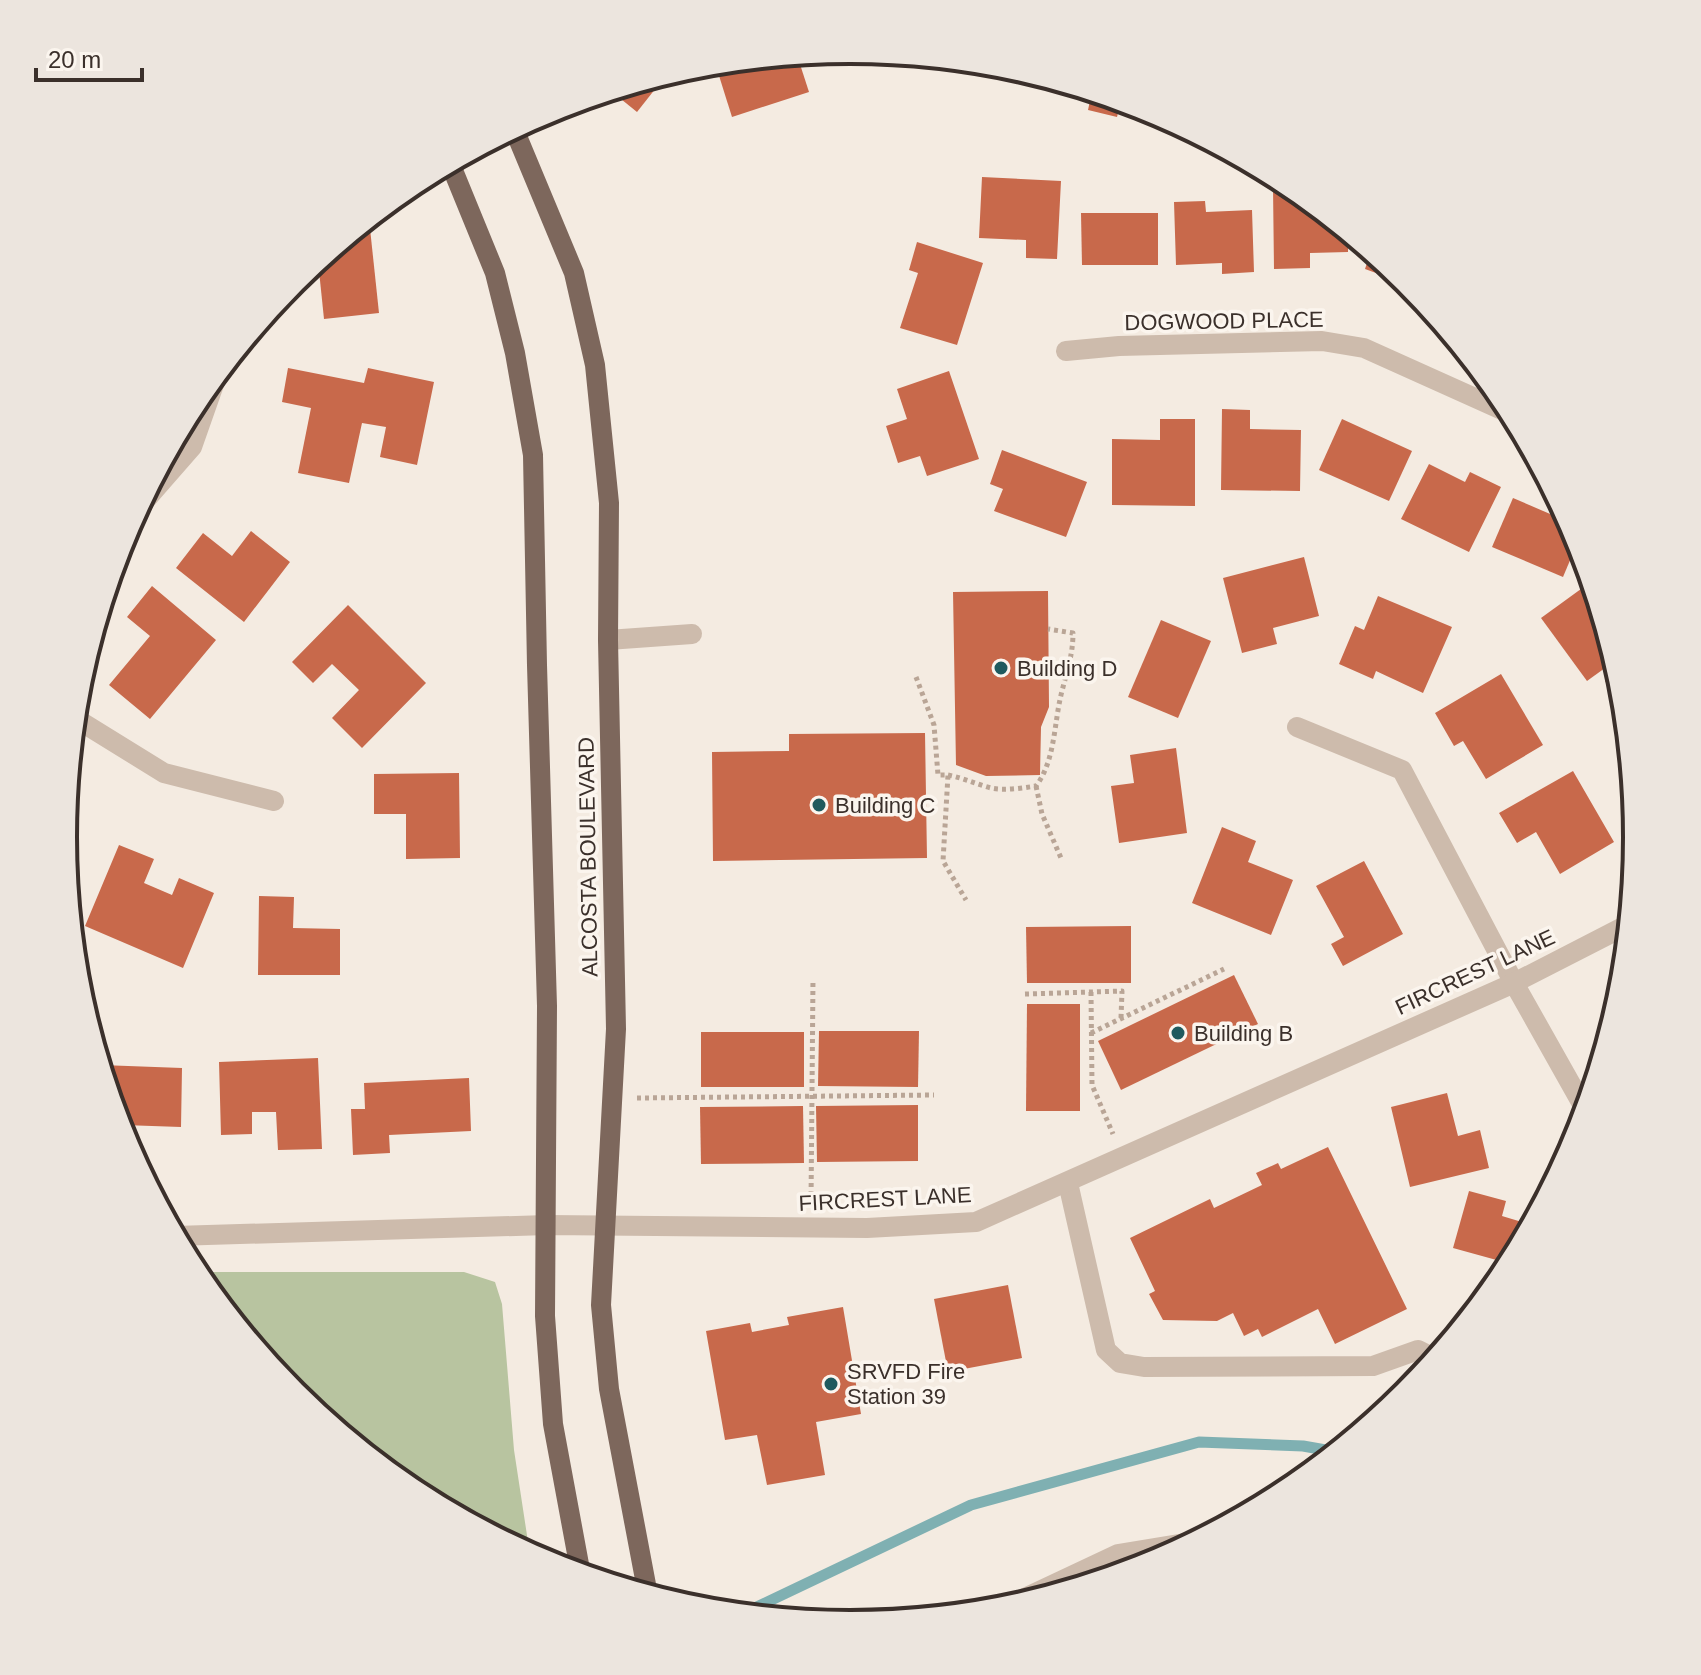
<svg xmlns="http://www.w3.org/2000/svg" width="1701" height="1675" font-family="Arial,sans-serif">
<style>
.green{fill:#b8c4a0}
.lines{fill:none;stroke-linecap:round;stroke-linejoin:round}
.stream{stroke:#7fb0b2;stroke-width:11}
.building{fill:#c8694b}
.path{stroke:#b9a596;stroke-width:5;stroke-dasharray:4 4;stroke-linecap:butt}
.minor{stroke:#cdbbac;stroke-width:20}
.major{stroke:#7d675c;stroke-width:20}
.poi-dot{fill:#1f5a5e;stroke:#fbf5ee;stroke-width:3}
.labels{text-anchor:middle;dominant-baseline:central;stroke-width:7;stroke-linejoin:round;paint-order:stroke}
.street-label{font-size:22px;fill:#3b302b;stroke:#fbf5ee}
.poi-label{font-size:22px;fill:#3b302b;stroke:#fbf5ee;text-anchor:start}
.rim{fill:none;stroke:#3b302b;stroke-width:4}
</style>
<rect width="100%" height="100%" fill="#f4ebe1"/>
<polygon class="green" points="194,1272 464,1272 495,1282 502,1304 514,1450 530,1555 413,1492 293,1394"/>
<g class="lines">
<polyline class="stream" points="742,1614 971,1505 1199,1442 1303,1446 1337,1452"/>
</g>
<g class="building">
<polygon points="797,55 809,92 732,117 715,63"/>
<polygon points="977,62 1005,65 1018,69 1013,80"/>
<polygon points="667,74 637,112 611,91"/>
<polygon points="1049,79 1121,101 1117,117 1088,110 1091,96 1048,86"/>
<polygon points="1146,108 1152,110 1173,121 1146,120"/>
<polygon points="982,177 1061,181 1057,259 1026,258 1026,240 979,238"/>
<polygon points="1292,186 1348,232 1348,252 1310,253 1310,268 1274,269 1273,187"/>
<polygon points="1205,201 1206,212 1252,210 1254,272 1222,274 1222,263 1176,265 1174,202"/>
<polygon points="1081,213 1158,213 1158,265 1082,265"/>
<polygon points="369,219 379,313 324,319 318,261"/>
<polygon points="917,242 983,263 957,345 900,328 918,273 909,270"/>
<polygon points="1371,251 1401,275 1398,281 1365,269"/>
<polygon points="288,368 364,383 368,368 434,382 417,465 380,457 386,427 362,423 349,483 298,473 311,408 282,402"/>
<polygon points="949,371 979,459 927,476 920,456 898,463 886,426 907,419 897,389"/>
<polygon points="1222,409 1250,410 1250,429 1301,430 1300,491 1221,490"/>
<polygon points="1160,419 1195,419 1195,506 1112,505 1112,439 1160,440"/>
<polygon points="1342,419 1412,451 1389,501 1319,470"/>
<polygon points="1002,450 1087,482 1066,537 994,511 1003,489 990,484"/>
<polygon points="1429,464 1465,482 1470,472 1501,487 1469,552 1401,519"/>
<polygon points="1513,498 1571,523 1579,539 1563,577 1492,547"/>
<polygon points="251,531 290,562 244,622 176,568 203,533 232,556"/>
<polygon points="1304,557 1319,616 1273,628 1277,644 1242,653 1223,578"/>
<polygon points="1592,581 1616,660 1587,681 1541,618"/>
<polygon points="152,586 216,640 150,719 109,685 150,636 127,617"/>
<polygon points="1048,591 1049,707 1041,727 1040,775 986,776 956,765 953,592"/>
<polygon points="1378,596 1452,627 1423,693 1376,671 1373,679 1339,664 1355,626 1364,630"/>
<polygon points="348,605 426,683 362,748 332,718 359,690 332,664 313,683 292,662"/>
<polygon points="1161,620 1211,641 1178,718 1128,697"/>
<polygon points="1619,671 1623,684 1626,713 1605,681"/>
<polygon points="1501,674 1543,745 1486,779 1463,741 1454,746 1435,713"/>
<polygon points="925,733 927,858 713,861 712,752 789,751 789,734"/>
<polygon points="1176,748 1187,833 1119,843 1111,786 1134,783 1130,755"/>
<polygon points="1573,771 1614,842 1560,874 1536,832 1517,843 1499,813"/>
<polygon points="459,773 460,858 406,859 406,814 374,814 374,774"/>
<polygon points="1222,827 1256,841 1248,862 1293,880 1271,935 1192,903"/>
<polygon points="119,845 154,859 144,883 172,895 179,878 214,893 183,968 85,926"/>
<polygon points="1364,861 1403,934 1343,966 1331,944 1344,937 1316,886"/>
<polygon points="259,896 294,897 293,928 340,929 340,975 258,975"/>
<polygon points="1131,926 1131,983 1027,983 1026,927"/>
<polygon points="1234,975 1258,1024 1121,1090 1098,1041"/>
<polygon points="1027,1004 1080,1004 1080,1111 1026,1111"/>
<polygon points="819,1031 919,1031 918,1087 818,1086"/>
<rect x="701" y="1032" width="103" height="55"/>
<polygon points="318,1058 322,1149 278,1150 276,1112 252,1112 252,1134 221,1135 219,1062"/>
<polygon points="101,1065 182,1068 181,1127 123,1125 122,1136"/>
<polygon points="469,1078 471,1131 389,1135 390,1153 353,1155 351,1109 365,1109 364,1083"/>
<polygon points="1447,1093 1458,1136 1480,1130 1489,1168 1410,1187 1391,1107"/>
<polygon points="918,1105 918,1161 817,1162 816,1106"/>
<polygon points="803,1106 804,1163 701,1164 700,1107"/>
<polygon points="1328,1147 1407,1309 1335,1344 1318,1309 1262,1337 1258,1329 1244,1336 1233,1313 1217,1321 1163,1320 1149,1294 1155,1291 1130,1238 1210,1199 1214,1208 1262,1185 1256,1173 1278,1163 1281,1169"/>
<polygon points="1469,1191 1506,1201 1502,1216 1532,1225 1511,1264 1453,1248"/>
<polygon points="1008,1285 1022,1358 948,1372 934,1299"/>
<polygon points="843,1307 861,1414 816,1422 825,1475 767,1485 757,1435 725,1440 706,1331 750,1323 752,1332 789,1325 787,1317"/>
</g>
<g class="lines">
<g class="path">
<polyline points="916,677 934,725 938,775 948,775 943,861 966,900"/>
<path d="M948,775c15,3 28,9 43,13 14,3 31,0 45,-2 19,-25 18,-62 25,-91 5,-21 12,-39 12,-62l-25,-4"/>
<polyline points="1036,786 1042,814 1061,858"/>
<polyline points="1091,992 1092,1085 1113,1134"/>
<polyline points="1025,994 1122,991 1121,1018"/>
<polyline points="1091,1033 1224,969"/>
<polyline points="637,1098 934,1095"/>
<polyline points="811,1203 813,979"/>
</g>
<g class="minor">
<polyline points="1066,351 1119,346 1322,341 1364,348 1513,415"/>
<polyline points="136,511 192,447 218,373"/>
<polyline points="608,640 692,634"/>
<polyline points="75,718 164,773 274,801"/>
<polyline points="1297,727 1402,770 1514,983 1586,1111"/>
<polyline points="1068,1183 1106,1350 1120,1363 1144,1367 1373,1366 1418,1350 1436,1359"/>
<polyline points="175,1236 547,1225 867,1228 976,1222 1514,983 1629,924"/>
<polyline points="997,1611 1118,1554 1197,1541"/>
</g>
<g class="major">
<polyline points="514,129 574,273 595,365 609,503 608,640 616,1029 601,1305 609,1389 648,1595"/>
<polyline points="450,163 495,273 515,353 533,455 537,665 547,1006 545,1316 553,1424 581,1575"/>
</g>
</g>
<g class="poi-dot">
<circle cx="1001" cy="668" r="8"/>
<circle cx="819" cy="805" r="8"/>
<circle cx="1178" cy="1033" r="8"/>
<circle cx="831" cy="1384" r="8"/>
</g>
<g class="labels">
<g class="street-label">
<text transform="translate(1224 321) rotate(-1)">DOGWOOD PLACE</text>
<text transform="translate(588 857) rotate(-91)">ALCOSTA BOULEVARD</text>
<text transform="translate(1475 972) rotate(-25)">FIRCREST LANE</text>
<text transform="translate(885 1199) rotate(-3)">FIRCREST LANE</text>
</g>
<g class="poi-label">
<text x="1017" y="668">Building D</text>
<text x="835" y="805">Building C</text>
<text x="1194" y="1033">Building B</text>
<text x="847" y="1371">SRVFD Fire<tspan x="847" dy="25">Station 39</tspan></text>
</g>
</g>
<path d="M0 0H1701V1675H0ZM77 837a773 773 0 1 1 1546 0a773 773 0 1 1-1546 0Z" fill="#ece5de" fill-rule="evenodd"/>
<path class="rim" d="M77 837a773 773 0 1 1 1546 0a773 773 0 1 1-1546 0Z"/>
<path d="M36 68v12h106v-12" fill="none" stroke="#3b302b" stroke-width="4"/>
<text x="48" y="68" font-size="24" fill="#3b302b" stroke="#fbf5ee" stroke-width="6" paint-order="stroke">20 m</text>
</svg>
